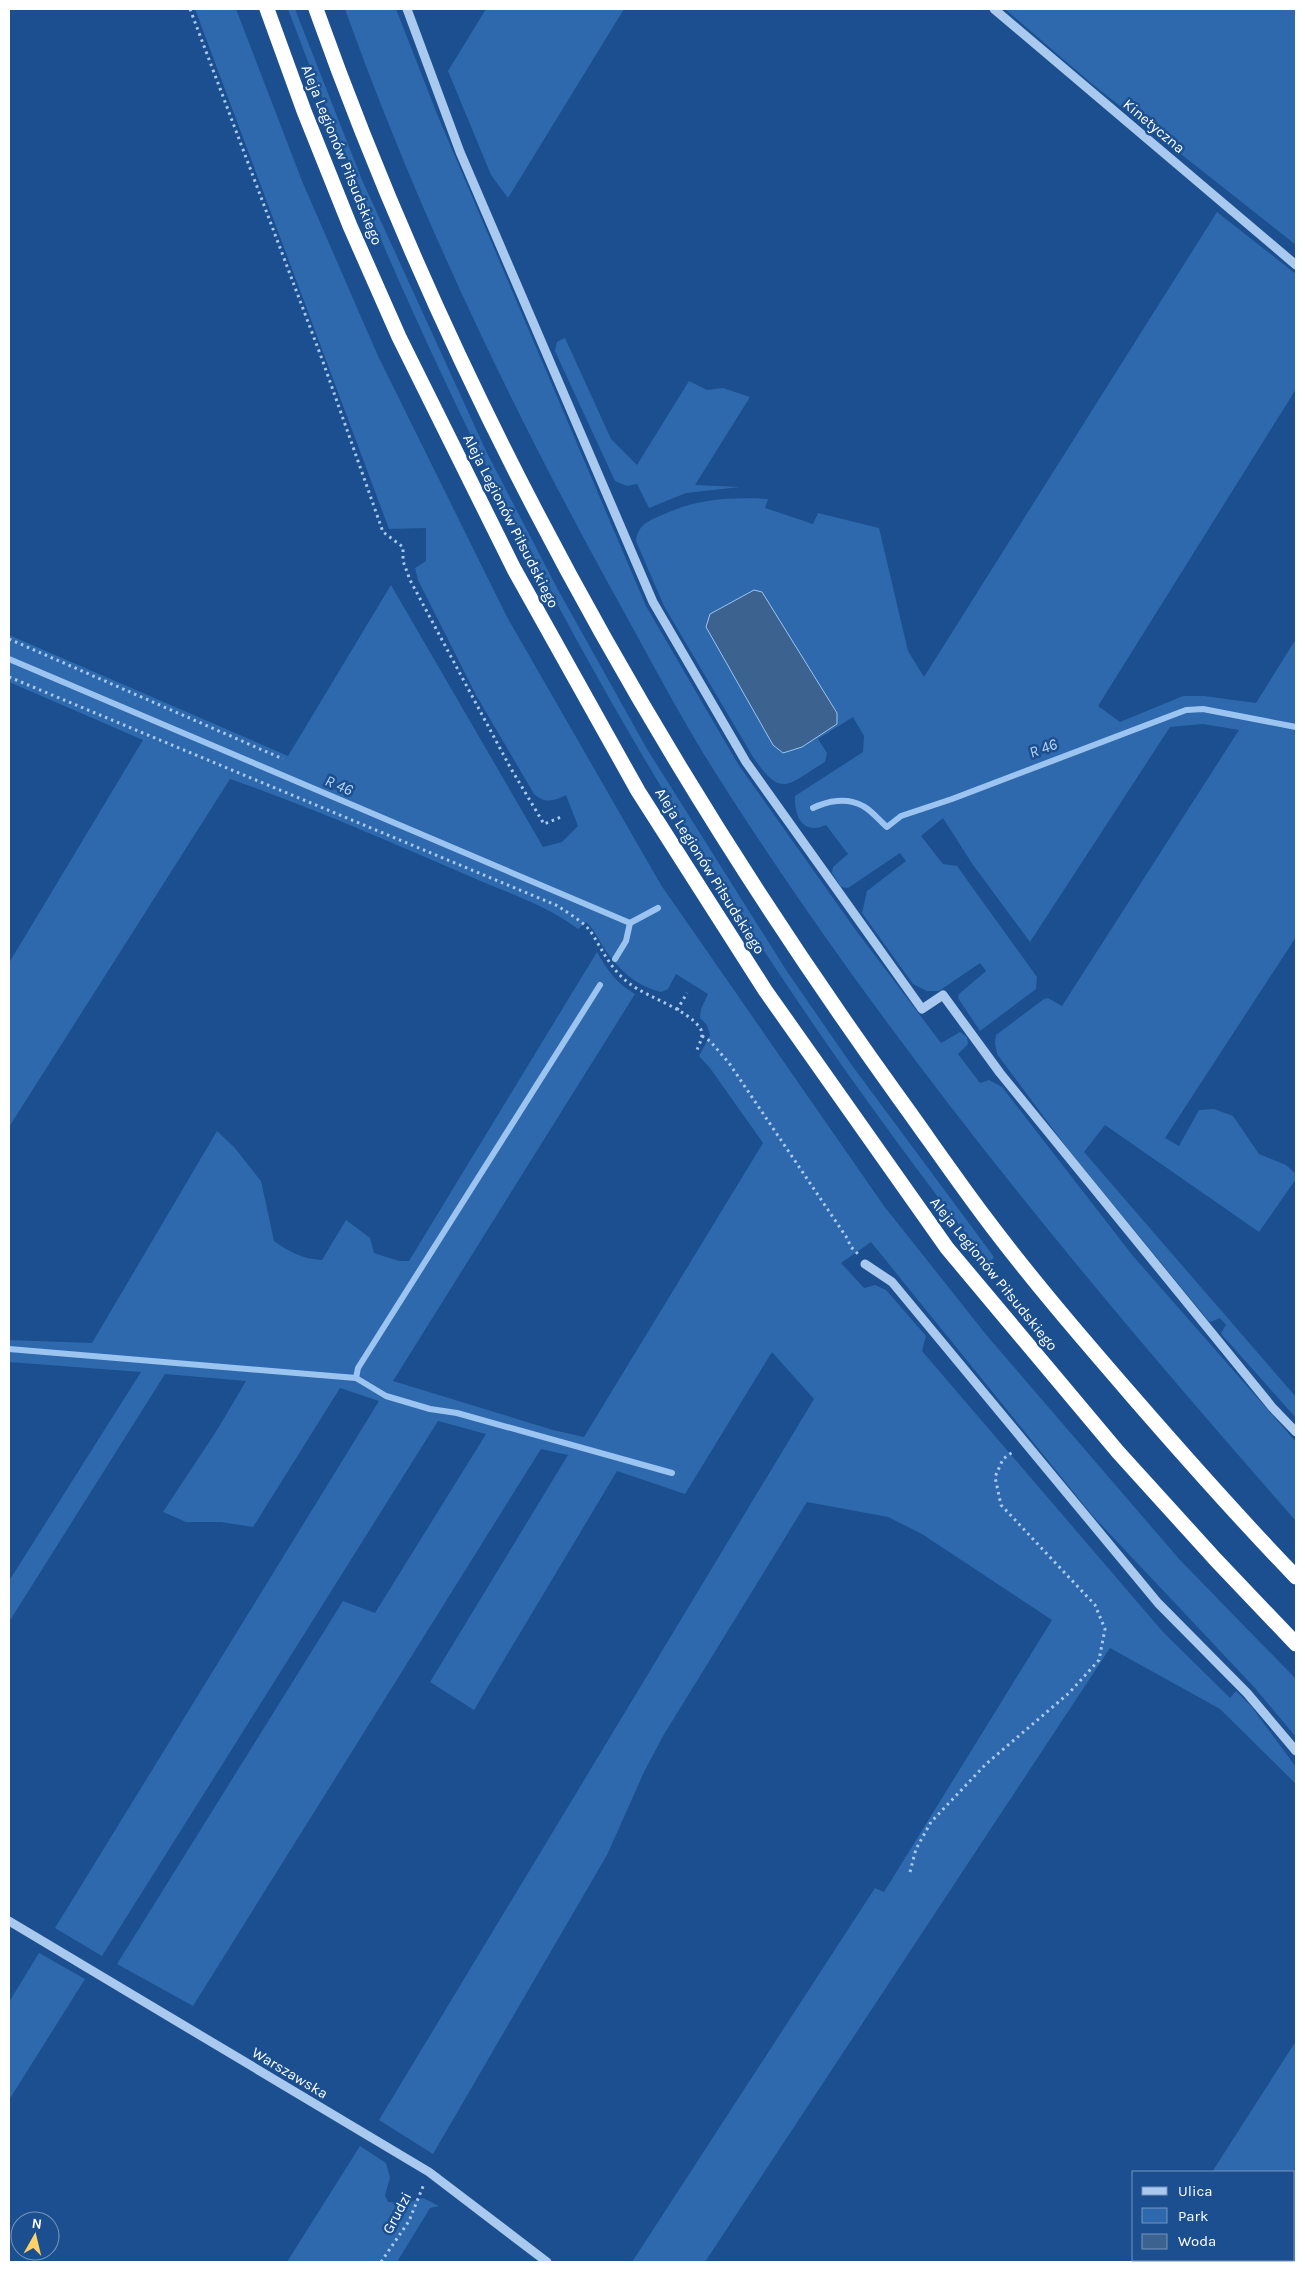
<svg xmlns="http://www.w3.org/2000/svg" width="1305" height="2271" font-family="Karla,sans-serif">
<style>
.green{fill:#2e69ad}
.water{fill:#3c6290;stroke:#9cc4f0}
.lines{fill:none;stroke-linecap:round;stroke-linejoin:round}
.stream{stroke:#9cc4f0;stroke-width:6}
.path{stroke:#a9c9ee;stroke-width:3;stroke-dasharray:2.5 4;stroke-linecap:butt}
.minor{stroke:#a9c9ee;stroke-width:9}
.highway{stroke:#fff;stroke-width:15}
.labels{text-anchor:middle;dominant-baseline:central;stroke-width:5;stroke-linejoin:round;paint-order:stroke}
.street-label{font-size:15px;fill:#fff;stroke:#1b4f8f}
.water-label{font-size:16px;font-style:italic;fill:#b5d3f5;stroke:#1b4f8f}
</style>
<rect width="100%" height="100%" fill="#1b4f8f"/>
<g class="green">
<path d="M195,9h41l66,172 76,175 129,261 154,268 223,321 104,131 192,223 116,119v58l-42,-50 -162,-172 -221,-273 -30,21 23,25 11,-3 11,5 40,46 -4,15 241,281 67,66 6,-7 15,15 45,61v17l-76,-75 -110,-61 -405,614h-73l243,-374 9,4 168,-272 -130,-86 -34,-17 -81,-15 -144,234 -19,36 -37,83 -174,299 -54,-34 435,-721 -42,-47 -87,142 -68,-23 -143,239 -44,-28 138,-227 -27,-6 -348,557 -76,-42 226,-363 32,12 111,-179 -48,-13 -336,535 -47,-28 324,-527 -39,-13 -87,139 -32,-5h-35l-23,-10 54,-82 29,-49 -81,-7 -156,248v-41l132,-209 -132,-10v-22l83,3 125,-212 17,16 27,34 13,60c15,11 29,18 48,19l24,-40 24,18 4,15 25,8h10l188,-309c10,18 20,32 38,42l-242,387 160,49 31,7 179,-294 -53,-75 -11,-12 11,-21 -3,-10 -7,-7 1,-9 7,-15 -32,-20 -8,15 -7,3c-25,-6 -43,-23 -57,-44 -6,-9 -9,-18 -18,-26l-8,7c-33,-25 -71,-36 -109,-53 -79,-34 -158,-69 -239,-97l-221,348v-164l134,-223 -134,-58v-47l279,121 103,-171 152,262 19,-5 16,-16 -12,-31c-12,6 -21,9 -32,-1l-58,-99 -58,-115 -3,-12 11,-7v-33l-37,1z"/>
<path d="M288,9h7l67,171 125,273 70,135 90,161 139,221 65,94 143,193 -5,6c-300,-381 -531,-800 -701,-1254z"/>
<path d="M345,9h51l41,105 209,492 92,158 117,165 86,114 19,-11 7,5 1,7 -10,10 22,29 9,-3 13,7 131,169 163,186v79c-207,-235 -408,-477 -576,-741 -41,-64 -75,-131 -112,-197 -101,-184 -192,-376 -263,-574z"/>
<polygon points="486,9 624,9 508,198 491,175 448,71"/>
<polygon points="1005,9 1296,9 1296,245 1091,83"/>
<path d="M1217,212l79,62v115l-198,317 22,16 63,-26h21l52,7 40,-64v298l-131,201 14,8 20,-36 15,-1 19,7 26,38 27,11 10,9v5l-37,53 -154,-107 -21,27 212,245v21l-73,-82 -2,-3 5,-8 -6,-7 -10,4 -2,-2 -141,-172 -70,-94 -2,-11 1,-8 48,-36 4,-1 14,8 177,-276 -36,-6 -33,3 -140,215 -57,-77 -30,-47 -22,18 22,28 14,2 80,111 -1,12 -56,42 -22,-33 1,-4 27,-23 -6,-8 -41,28h-12l-14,-7 -51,-71 5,-22 39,-30 -6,-8 -52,35 -7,-1 -9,-14 1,-6 15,-13 -22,-29c-24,11 -32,-10 -31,-29l68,-44 1,-16 -11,-19 -35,22 9,14 -2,9c-38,23 -43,37 -72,-5l-89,-151 -28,-65c2,-16 12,-20 26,-26 35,-16 68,-18 106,-16l-3,9 48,16 5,-11 61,15 29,123 16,26z"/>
<polygon points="565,338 611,439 637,465 689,381 707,390 723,388 750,397 695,485 740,487 686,493 649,508 637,484 627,486 615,481 555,351 557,342"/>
<polygon points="39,1953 85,1979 9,2100 9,2002"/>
<polygon points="1296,2041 1296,2262 1154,2262 1156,2260 1294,2260 1294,2172 1212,2172"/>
<polygon points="360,2146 386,2163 390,2178 385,2195 388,2202 406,2203 423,2198 439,2206 430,2208 397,2262 287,2262"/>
</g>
<polygon class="water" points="754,590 762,592 837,713 837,724 802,747 783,753 773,745 706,627 710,614"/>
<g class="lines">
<g class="stream">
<polyline points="9,659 630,923"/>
<path d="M813,808c14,-7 34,-11 50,-2 8,4 16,14 24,21l14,-11 51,-17 234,-89 17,-1 93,18"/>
<polyline points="630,923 658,908"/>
<polyline points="615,959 626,941 630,923"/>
<polyline points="9,1349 356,1378 358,1368 600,985"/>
<polyline points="356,1378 386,1396 430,1409 457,1413 672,1473"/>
</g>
<g class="path">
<polyline points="190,9 322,359 383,532 403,547 403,561 410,580 510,767 544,824 561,817"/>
<polyline points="9,639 283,759"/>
<path d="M9,677l549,229c11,8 25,15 33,26 12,19 20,38 39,52 19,14 57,25 70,44 5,7 -1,16 -3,22"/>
<polyline points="677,1010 687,993"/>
<polyline points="702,1036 710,1041 729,1063 847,1238 851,1247 858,1254"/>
<polyline points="910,1872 916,1849 931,1822 986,1764 1069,1693 1099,1660 1105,1629 1095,1605 1001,1505 995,1477 1003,1459 1014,1451"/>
<polyline points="381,2262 409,2221 424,2184"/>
</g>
<g class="minor">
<polyline points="407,9 460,152 653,602 746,762 922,1009 943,995 1000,1073 1272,1407 1296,1432"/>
<polyline points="994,9 1296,265"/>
<polyline points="865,1264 892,1282 1158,1603 1247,1693 1296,1751"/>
<polyline points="9,1921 429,2172 547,2262"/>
</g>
<g class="highway">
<polyline points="267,9 304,111 350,226 399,337 514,569 638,791 765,990 947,1248 1118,1452 1216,1560 1296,1644"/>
<path d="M316,9c138,387 341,752 581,1086 29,40 57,81 87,121 47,63 98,122 149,181 53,61 107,122 163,180"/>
</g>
</g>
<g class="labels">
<g class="street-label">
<text transform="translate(1154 126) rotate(40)">Kinetyczna</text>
<text transform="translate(342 155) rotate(68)">Aleja Legionów Piłsudskiego</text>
<text transform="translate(511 521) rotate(63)">Aleja Legionów Piłsudskiego</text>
<text transform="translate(710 871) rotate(58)">Aleja Legionów Piłsudskiego</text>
<text transform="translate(994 1274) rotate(51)">Aleja Legionów Piłsudskiego</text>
<text transform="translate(290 2073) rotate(31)">Warszawska</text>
<text transform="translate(397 2213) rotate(-62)">Grudzi</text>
</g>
<g class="water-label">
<text transform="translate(1043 748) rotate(-20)">R 46</text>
<text transform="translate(339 785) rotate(23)">R 46</text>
</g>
</g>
<rect width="1305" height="2271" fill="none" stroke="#ffffff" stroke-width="20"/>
<rect x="1132" y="2171" width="162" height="90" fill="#1b4f8f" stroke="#7695bc"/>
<rect x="1142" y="2187" width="25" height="8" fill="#a9c9ee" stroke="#7695bc"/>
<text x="1178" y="2196" font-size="15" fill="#ffffff">Ulica</text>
<rect x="1142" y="2208" width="25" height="15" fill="#2e69ad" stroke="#7695bc"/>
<text x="1178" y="2221" font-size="15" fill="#ffffff">Park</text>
<rect x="1142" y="2234" width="25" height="15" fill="#3c6290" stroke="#7695bc"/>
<text x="1178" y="2246" font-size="15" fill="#ffffff">Woda</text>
<g transform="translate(35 2236) rotate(8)"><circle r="24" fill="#1b4f8f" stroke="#7695bc"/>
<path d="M0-4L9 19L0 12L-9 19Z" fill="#ffd166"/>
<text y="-8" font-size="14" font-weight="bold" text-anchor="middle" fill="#ffffff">N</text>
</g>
</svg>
